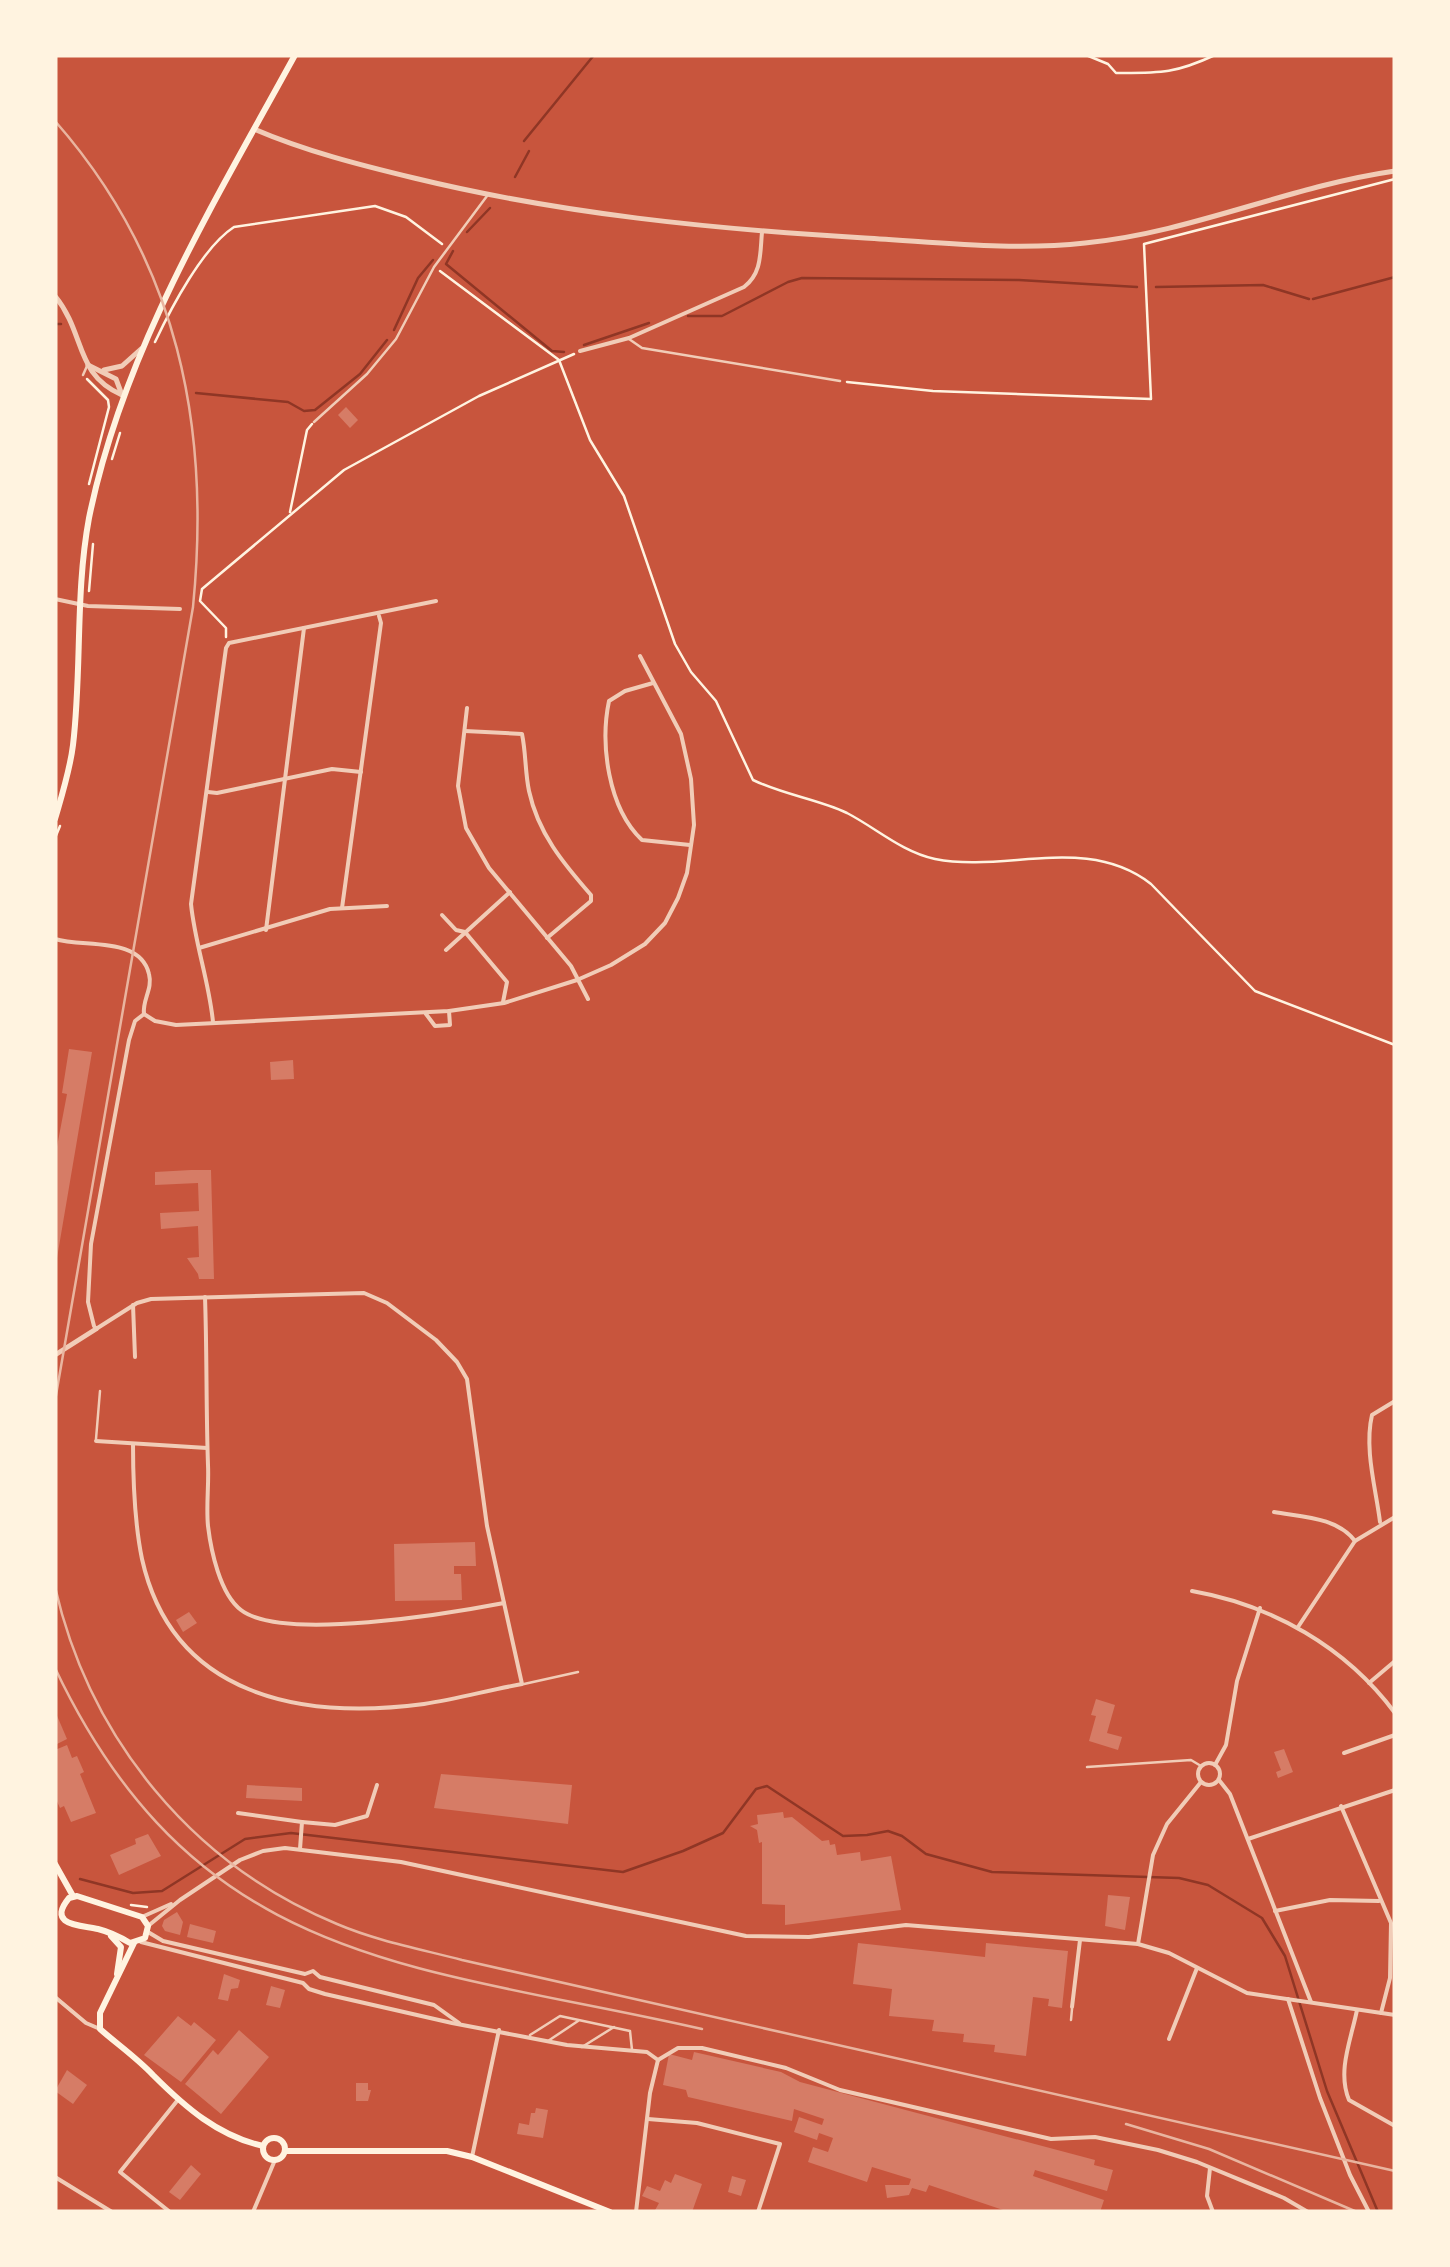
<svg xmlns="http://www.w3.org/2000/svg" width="1450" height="2267" font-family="'Noto Sans',sans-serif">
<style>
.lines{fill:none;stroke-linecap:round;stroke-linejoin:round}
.stream{stroke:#8f3625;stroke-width:2.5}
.building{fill:#d67c66}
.path{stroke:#fff3e0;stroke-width:2.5}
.service{stroke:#f1ccb7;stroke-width:2.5}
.minor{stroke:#f1ccb7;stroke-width:4}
.tertiary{stroke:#f1ccb7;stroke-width:5}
.primary{stroke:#fff3e0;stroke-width:6}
.rail{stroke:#e9b49f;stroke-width:2.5}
</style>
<rect width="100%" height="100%" fill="#c8553d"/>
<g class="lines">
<g class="stream">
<polyline points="524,141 594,55"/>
<polyline points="515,177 529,151"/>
<polyline points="467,232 490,208"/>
<polyline points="453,251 446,264 552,351 564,352"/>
<polyline points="1156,287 1263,285 1309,299"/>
<polyline points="1313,299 1395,277"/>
<polyline points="688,316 722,316 788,282 802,278 1019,280 1137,287"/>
<polyline points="55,324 61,324"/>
<polyline points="394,330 418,278 433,260"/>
<polyline points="584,345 649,323"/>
<polyline points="196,393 288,402 304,411 315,410 360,374 387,340"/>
<polyline points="80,1879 133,1893 162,1891 245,1839 291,1833 623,1872 683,1851 723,1833 756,1789 767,1786 843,1836 867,1835 888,1831 902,1836 926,1854 992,1872 1179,1878 1208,1885 1262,1918 1285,1956 1327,2091 1378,2212"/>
</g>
</g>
<g class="building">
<polygon points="346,407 358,420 350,428 338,415"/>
<polygon points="69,1049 92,1052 57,1258 55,1157 67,1094 62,1093"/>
<polygon points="293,1060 294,1079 271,1080 270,1062"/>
<polygon points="191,1170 211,1170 214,1279 199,1279 198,1274 187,1258 199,1257 198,1226 161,1229 160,1213 199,1211 198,1183 155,1185 155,1172"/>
<polygon points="475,1542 476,1566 454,1566 454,1574 461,1574 462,1600 395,1601 394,1544"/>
<polygon points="189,1612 197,1623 183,1632 176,1620"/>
<polygon points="1096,1699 1115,1705 1107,1733 1122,1737 1118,1750 1089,1741 1096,1716 1091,1715"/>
<polygon points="55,1711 67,1739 55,1745"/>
<polygon points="67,1745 72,1758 77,1756 84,1772 80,1774 96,1813 71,1822 64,1806 60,1808 55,1797 55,1750"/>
<polygon points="1284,1749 1293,1772 1278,1778 1276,1772 1281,1770 1274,1752"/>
<polygon points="441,1774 572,1785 568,1824 434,1808"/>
<polygon points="247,1785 302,1788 302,1801 246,1798"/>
<polygon points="783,1812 784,1818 792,1817 822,1841 829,1840 830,1845 835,1844 837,1855 860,1852 861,1861 891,1856 901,1910 785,1925 785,1905 762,1904 762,1842 759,1843 757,1830 750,1826 758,1824 757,1815"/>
<polygon points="148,1834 161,1856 119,1875 110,1855 136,1844 135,1839"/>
<polygon points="1108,1895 1130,1897 1125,1930 1105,1926"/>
<polygon points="177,1912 183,1922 180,1935 165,1931 162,1926 164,1920"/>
<polygon points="190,1924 216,1931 213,1943 187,1937"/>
<polygon points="858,1943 985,1957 986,1943 1068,1951 1062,2008 1048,2006 1049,1999 1033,1997 1026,2056 994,2052 995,2045 963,2042 964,2034 932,2031 934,2020 889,2016 892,1989 853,1984"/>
<polygon points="224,1974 240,1980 238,1988 231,1989 228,2001 218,1999"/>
<polygon points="271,1986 285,1990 280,2008 266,2005"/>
<polygon points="178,2016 191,2026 194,2022 216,2040 181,2082 144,2055"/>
<polygon points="239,2030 269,2057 221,2114 185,2084 213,2050 218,2055"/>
<polygon points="694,2052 781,2072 800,2082 1095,2160 1094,2165 1113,2170 1107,2191 1035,2170 1033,2176 1104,2200 1100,2212 1009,2212 929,2185 926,2192 912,2188 909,2195 887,2198 885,2185 909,2185 911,2179 872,2167 867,2182 808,2162 813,2147 828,2152 833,2138 819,2133 817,2140 794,2132 799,2117 822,2125 824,2119 794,2109 792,2121 688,2097 686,2090 663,2085 669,2054 692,2060"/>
<polygon points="67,2070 87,2085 73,2104 55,2091"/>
<polygon points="356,2083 368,2083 368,2090 371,2090 368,2101 356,2101"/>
<polygon points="536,2108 548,2110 543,2138 517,2134 519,2123 529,2125 531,2113 535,2113"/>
<polygon points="191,2165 201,2174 180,2200 169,2192"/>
<polygon points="675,2174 702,2184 692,2212 654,2212 659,2203 642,2196 647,2186 660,2191 665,2180 671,2183"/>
<polygon points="732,2176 746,2180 741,2196 728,2192"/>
</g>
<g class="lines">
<g class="path">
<path d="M1086,55l22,9 8,9c44,0 58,1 99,-18"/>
<path d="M440,271l119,89 31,80 34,56 51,148 16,28 25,29 37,79c31,15 64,19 94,33 29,15 55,39 88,46 71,14 152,-25 216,25l104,107 140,54"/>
<path d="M155,342c16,-34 48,-95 79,-115l141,-21 31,11 36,27"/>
<polyline points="87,379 108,400 109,407 89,484"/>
<polyline points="847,382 933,391 1151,399 1144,244 1395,179"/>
<polyline points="112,459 120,433"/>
<polyline points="290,512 307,430 312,424"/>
<polyline points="89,591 93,544"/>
<polyline points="226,637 226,628 200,601 202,589 344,470 479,396 574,354"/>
<polyline points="55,838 60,826"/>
<polyline points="131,1905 147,1907"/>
</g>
<g class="service">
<polyline points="629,339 642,348 840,381"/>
<polyline points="83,375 87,366"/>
<polyline points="314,422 367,374 396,339 434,267 487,196"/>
<polyline points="96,1439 100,1391"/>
<polyline points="524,1684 578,1672"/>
<polyline points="1087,1767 1191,1760 1201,1766"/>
<polyline points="1071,2020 1072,2009"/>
<polyline points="530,2035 560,2016 630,2031 632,2050"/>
<polyline points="548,2041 578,2021"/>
<polyline points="582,2047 614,2027"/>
</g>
<g class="minor">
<path d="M580,351l49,-13 115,-51c18,-14 16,-33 18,-55"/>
<polyline points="55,599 88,606 180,609"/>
<path d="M653,683l-28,8 -16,10c-9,43 -1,107 33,139l48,5"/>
<polyline points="467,708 458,786 466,828 489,868 571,966 588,999"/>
<path d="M465,731l57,3c4,19 3,38 7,57 9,42 34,72 62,104v6l-44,37"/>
<polyline points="208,792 217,793 332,769 361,772"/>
<polyline points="342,908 381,623 379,616"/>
<polyline points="442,915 456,930 465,932 507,982 503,1002"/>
<polyline points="266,930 304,628"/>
<path d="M55,939c29,9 85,-3 94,35 4,15 -7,26 -5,40"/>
<polyline points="199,948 330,909 387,906"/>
<polyline points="446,950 510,892"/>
<polyline points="144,1014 135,1021 129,1040 91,1244 88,1302 94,1326 96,1329 137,1303 151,1299 364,1293 387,1303 436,1340 457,1362 467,1379 487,1526 504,1603"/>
<polyline points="144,1014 155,1021 176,1025 449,1011 504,1003 577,980 611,965 645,944 665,923 678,898 687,873 694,825 691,779 681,734 640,656"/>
<polyline points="426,1014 435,1026 450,1025 449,1011"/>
<path d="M213,1022c-4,-41 -18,-78 -22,-118l35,-256 3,-5 207,-42"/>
<polyline points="133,1305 135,1357"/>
<polyline points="96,1441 207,1448"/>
<path d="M133,1444c0,35 2,81 9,115 31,138 160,161 282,145 33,-5 65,-14 98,-20l-18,-81c-52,10 -222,39 -263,7 -21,-16 -30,-59 -33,-84 -2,-20 1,-41 0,-61 -2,-56 -1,-112 -3,-168"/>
<path d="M1274,1512c28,5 63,5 81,29"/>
<path d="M1380,1522c-4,-33 -16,-73 -8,-107l23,-14"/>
<path d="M1192,1591c80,14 154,56 203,122"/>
<polyline points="1298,1627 1355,1541 1395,1517"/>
<polyline points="1369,1683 1395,1661"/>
<polyline points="1344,1753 1395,1735"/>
<circle cx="1209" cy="1774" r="11"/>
<polyline points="1215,1765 1226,1745 1237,1681 1260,1608"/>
<polyline points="1219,1780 1230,1794 1311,2002"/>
<polyline points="1341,1806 1391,1923 1390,1978 1381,2013"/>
<polyline points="238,1813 302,1822 300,1849"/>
<polyline points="302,1822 335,1825 367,1816 377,1785"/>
<polyline points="1248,1839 1395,1790"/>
<polyline points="1275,1911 1330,1900 1379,1901"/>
<polyline points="144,1916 171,1904"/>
<polyline points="148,1926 180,1900 240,1860 263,1851 285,1848 401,1862 746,1936 809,1937 906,1925 1138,1944 1169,1953 1247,1993 1395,2015"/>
<polyline points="148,1932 163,1941 305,1974 313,1971 320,1977 434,2005 459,2023"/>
<polyline points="141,1942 303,1983 309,1989 325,1994 452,2023 567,2045 647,2052 658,2060"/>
<polyline points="1138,1944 1153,1855 1167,1824 1201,1782"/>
<polyline points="55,1997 86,2023 100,2029"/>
<polyline points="1288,1999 1320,2098 1350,2175 1369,2212"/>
<polyline points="1072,2007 1080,1940"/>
<path d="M1357,2010c-6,30 -20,61 -8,90l46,26"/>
<polyline points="1169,2039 1197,1968"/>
<polyline points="658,2060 678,2048 702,2048 786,2068 840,2090 1051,2139 1095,2137 1158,2150 1197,2162 1284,2198 1308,2212"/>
<polyline points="648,2119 697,2123 780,2144 758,2212"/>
<polyline points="472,2157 499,2030"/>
<polyline points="1210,2168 1207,2196 1213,2212"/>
<polyline points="55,2177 112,2212"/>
<polyline points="170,2212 120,2172 177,2101"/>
<polyline points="253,2212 275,2160"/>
<polyline points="636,2212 650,2093 658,2060"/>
</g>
<g class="tertiary">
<path d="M254,129c51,22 106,36 160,49 148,36 298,51 451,60 73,4 147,13 220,5 105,-10 205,-57 310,-72"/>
<path d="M55,296c31,38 19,78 67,99"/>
<polyline points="88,365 116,379 122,395"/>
<polyline points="104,370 122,366 141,349"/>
<polyline points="55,1355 96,1329"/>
</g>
<g class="primary">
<path d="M55,819c7,-24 15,-49 18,-74 9,-75 2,-152 16,-227 34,-167 125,-315 206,-463"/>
<polyline points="55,1864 73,1896"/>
<path d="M77,1896l65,21 6,9 -3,12 -15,5c-10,-6 -20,-11 -32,-14 -17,-4 -52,-3 -29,-31z"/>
<polyline points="111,1936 121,1947 117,1974"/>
<path d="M134,1943l-34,70v16c17,15 37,29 53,46 32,32 65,61 110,71"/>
<circle cx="274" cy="2149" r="11"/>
<polyline points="286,2151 447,2151 472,2157 610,2212"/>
</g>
<g class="rail">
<path d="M55,121c123,140 156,305 138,486l-138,794"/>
<path d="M55,1587c35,152 137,277 282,337 40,17 83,25 125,36l933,211"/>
<path d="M55,1668c143,301 361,296 647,361"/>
<polyline points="1126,2124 1209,2149 1357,2212"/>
</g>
</g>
<rect width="1450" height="2267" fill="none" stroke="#fff3e0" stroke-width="115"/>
</svg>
